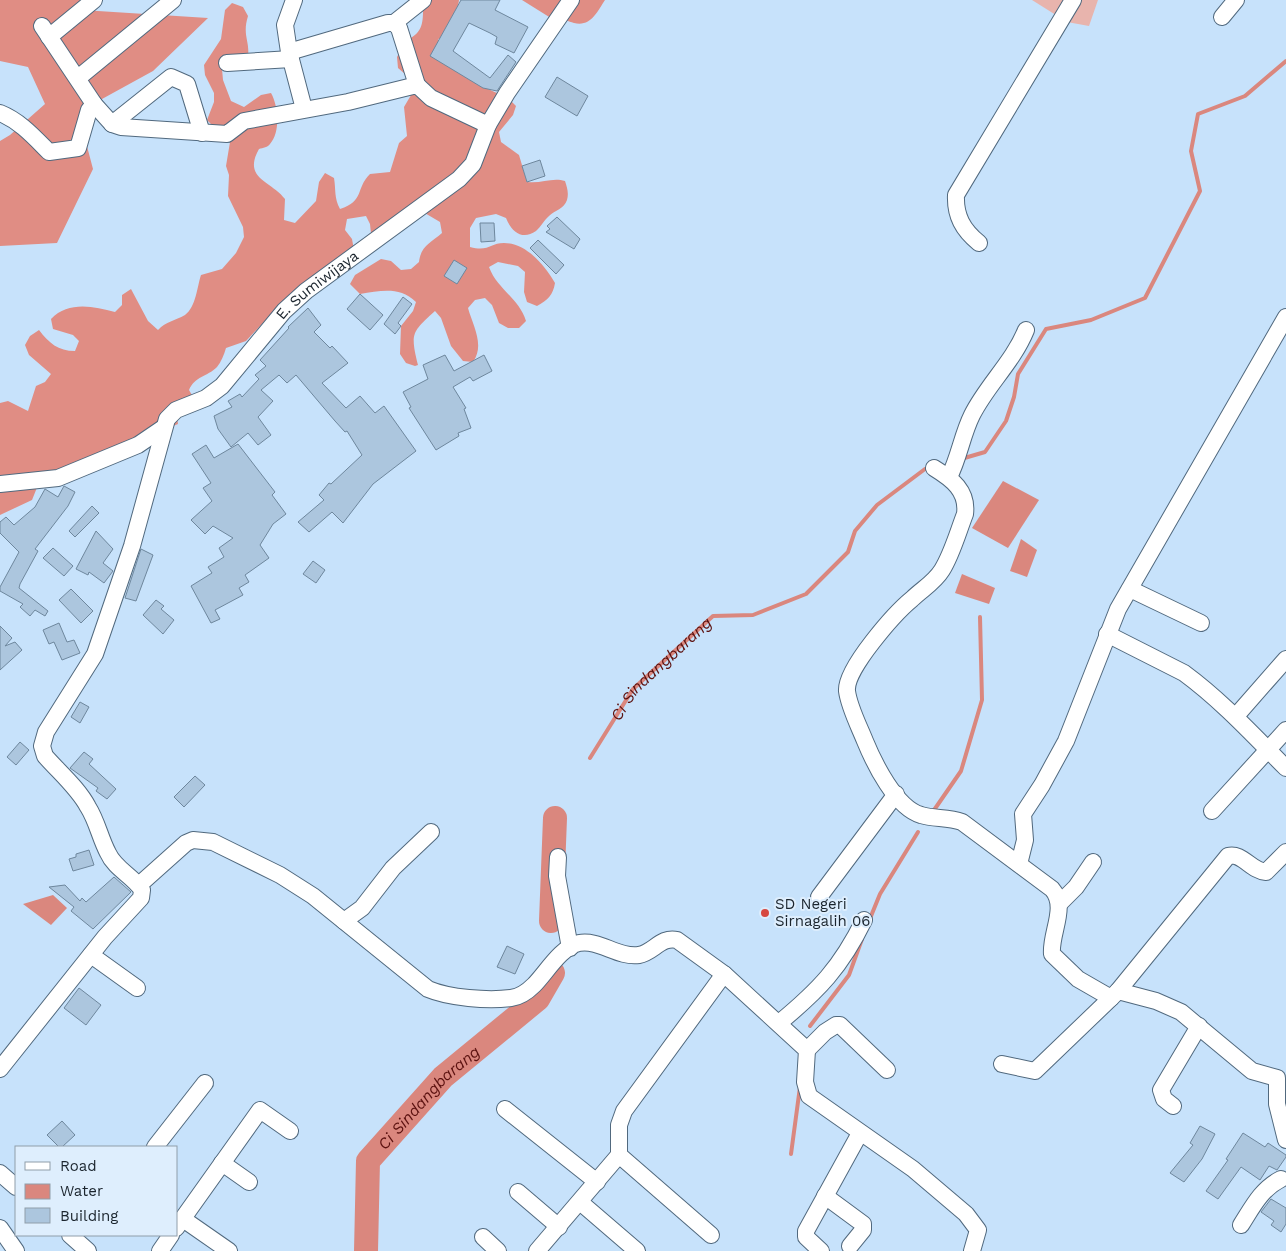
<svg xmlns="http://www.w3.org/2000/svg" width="1286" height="1251" font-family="'Work Sans',sans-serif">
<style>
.green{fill:#e8b4ad}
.forest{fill:#e08d84}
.water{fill:#da877e}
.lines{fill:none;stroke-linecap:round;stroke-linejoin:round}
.stream{stroke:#da877e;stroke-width:4}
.river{stroke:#da877e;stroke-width:24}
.building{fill:#acc6de;stroke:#6e879d}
.street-casing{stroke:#51697e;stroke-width:18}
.street{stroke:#fff;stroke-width:16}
.poi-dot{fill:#d64840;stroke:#deeefd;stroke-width:2}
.labels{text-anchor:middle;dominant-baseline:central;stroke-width:4;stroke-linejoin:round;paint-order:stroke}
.street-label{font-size:15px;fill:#1b252e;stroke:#deeefd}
.poi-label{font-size:15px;fill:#1b252e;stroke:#deeefd;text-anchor:start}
.water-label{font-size:16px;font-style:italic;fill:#5c1210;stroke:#deeefd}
</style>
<rect width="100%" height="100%" fill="#c7e2fb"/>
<polygon class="green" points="1032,0 1098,0 1089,26 1067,22"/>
<g class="forest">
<polygon points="0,0 85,0 82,10 208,18 153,71 102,99 79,116 93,169 57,243 0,246 0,141 10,135 45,104 28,67 0,61"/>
<path d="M423,0h36l-6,36 -15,3c14,24 36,46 62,55l1,-3 15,15 -3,9 -14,17 2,10 18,13 8,27c14,2 25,-5 38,-1 2,6 4,12 2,19 -3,9 -12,10 -18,16 -5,4 -8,11 -13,15 -14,10 -25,0 -30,-13l-10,-4 -20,4 -6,10v19c19,5 20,-4 34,-4 23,0 41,23 51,40 -2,12 -7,17 -18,23l-10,-4 -3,-10 1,-20 -7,-6 -20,-4 -9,5c8,22 30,31 37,54l-7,7h-11l-9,-5 -7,-18 -7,-7 -10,2 -7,8c5,18 17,37 5,54l-10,-1 -12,-15 -10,-28 -6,-7c-23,21 -25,22 -17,54l-3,1 -9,-3 -6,-9 1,-28 12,-15 3,-9c-17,-16 -35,-11 -56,-8l-10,-10 5,-9 26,-16 10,2 10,9 10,-1 8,-7c2,-17 12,-19 23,-29l-2,-11 -22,-13 -46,34 -2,-19 -4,-8 -19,3 -2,11 7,9 2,11 -77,58 -31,33 -20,7c-2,7 -5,14 -9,19 -10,10 -22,9 -28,23l4,7 -17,13 2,14 -138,56 -8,20 -32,15v-112l8,-2 20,10 8,-25 9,-4 6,-8 -22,-19 -4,-10 5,-9 9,-6c10,13 19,21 36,21l4,-10 -6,-6 -20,-6 -2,-10c17,-18 42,-13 64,-7l7,-7v-10l9,-6 17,32 10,9c8,-9 17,-9 27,-15 11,-8 12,-28 16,-40l21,-6 14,-16 8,-16 -1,-10 -15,-31 1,-21 -3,-9 5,-30 -17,-9 -7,-7 7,-18v-9l-9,-18 -1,-10 17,-26 4,-29 7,-7 11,4 5,9c-6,20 2,24 0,41l-26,12 1,11 8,21 13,6 17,-12 10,-2c7,12 10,39 -1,51 -2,3 -7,4 -11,5 -17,30 13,32 26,50l-1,21 11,3 21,-22 3,-19 6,-9 9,5c2,12 0,20 6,31 25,-8 15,-20 30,-35l20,-2 9,-29 8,-7 -3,-29 10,-17 -2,-10 -14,-12 -1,-11 9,-17c19,-7 17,-21 17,-40z"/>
<path d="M522,0h83c-8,12 -14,27 -31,23 -8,-2 -11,-5 -20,-3z"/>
</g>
<g class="water">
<polygon points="1003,481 1039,500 1008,548 972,528"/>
<polygon points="1021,539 1037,550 1027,577 1010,571"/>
<polygon points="962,574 995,588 989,604 955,593"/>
<polygon points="53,895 67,908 51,925 23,904"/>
</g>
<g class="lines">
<g class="stream">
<polyline points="961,459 985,452 1006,421 1014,397 1018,374 1046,329 1091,320 1145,298 1200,191 1191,151 1198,114 1245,96 1286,61"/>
<path id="s1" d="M590,758l43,-69 80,-73 40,-1 53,-21 42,-42 7,-21 22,-26 48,-36 6,-1"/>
<polyline points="932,813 961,771 982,700 980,617"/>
<polyline points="869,921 880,894 918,832"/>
<polyline points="810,1026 849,975 862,939"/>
<polyline points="791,1154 800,1087"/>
</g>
<g class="river">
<polyline points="551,921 555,818"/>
<path id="s2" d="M366,1251l2,-90 75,-84 95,-78 15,-26"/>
</g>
</g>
<g class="building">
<polygon points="461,0 500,0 495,10 528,27 514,53 495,44 497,37 490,33 469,23 453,51 490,78 508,55 516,62 497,91 483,88 430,56"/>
<polygon points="557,77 588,96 577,116 545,97"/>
<polygon points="540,160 545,176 527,182 522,166"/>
<polygon points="557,217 580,239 574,249 546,232 550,229 547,226"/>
<polygon points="480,223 494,223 495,241 481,242"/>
<polygon points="538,240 564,265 556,274 530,248"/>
<polygon points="454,260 467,268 457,284 444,276"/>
<polygon points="360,294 383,315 370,330 347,309"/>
<polygon points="403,297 412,304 398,323 401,326 395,334 384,324"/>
<polygon points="308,308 321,325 314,332 330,348 332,346 348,363 322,383 346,408 360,396 375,413 384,406 416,451 373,484 343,523 332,512 309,532 298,522 324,500 319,495 329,483 331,484 362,455 347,431 345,432 335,421 296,375 287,383 279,375 261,390 273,401 258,417 271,435 258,445 248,433 231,447 218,429 214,416 232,407 228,401 240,394 242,397 259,379 255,375 266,366 260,360 289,328 288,327"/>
<polygon points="445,355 454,371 484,355 492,371 473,381 470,377 453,387 466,408 464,409 471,428 458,433 459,436 436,450 409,408 411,407 403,392 428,379 423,365"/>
<polygon points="238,444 275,492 272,495 286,514 273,524 260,545 269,558 245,575 249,582 239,588 243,595 215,610 220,619 211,623 191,586 212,573 208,567 224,557 219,548 233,538 213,526 205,534 191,520 212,501 203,488 211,483 192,454 206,445 214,458"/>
<polygon points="64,486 75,492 68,506 35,549 38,551 20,584 19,588 48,611 45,616 35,610 30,616 20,607 23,604 0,591 0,587 19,552 0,533 0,522 6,517 14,525 35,507 45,489 58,497"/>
<polygon points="92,506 99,513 75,537 69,531"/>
<polygon points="96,531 113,549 103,563 113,571 104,583 89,572 88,575 76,569"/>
<polygon points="53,548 73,566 64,576 43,558"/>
<polygon points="141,549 153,555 136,601 125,598"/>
<polygon points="313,561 325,570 316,583 303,574"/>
<polygon points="71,589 93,611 81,623 59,600"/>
<polygon points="156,600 164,606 161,609 174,620 163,634 143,615"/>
<polygon points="59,623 67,642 74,640 80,653 62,660 54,642 49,644 43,630"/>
<polygon points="0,626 12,638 5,646 15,642 22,650 0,670"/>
<polygon points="80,702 89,707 80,723 71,717"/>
<polygon points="20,742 29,750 16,765 7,757"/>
<polygon points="84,752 93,759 89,764 116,789 107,799 96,791 98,788 70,768"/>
<polygon points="195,776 205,785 184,807 174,797"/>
<polygon points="89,850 94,865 73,871 69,859 76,857 76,854"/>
<polygon points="114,877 131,892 93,929 71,911 74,907 49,887 65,885 80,901 82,898 86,902"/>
<polygon points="507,946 524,954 515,974 497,967"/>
<polygon points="79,988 101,1005 86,1025 64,1008"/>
<polygon points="62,1121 75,1135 62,1147 59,1147 47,1135"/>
<polygon points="1200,1126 1215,1134 1202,1159 1184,1182 1170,1173 1193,1145 1190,1143"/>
<polygon points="1243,1133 1265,1147 1268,1143 1286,1155 1286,1157 1277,1170 1269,1166 1260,1180 1241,1167 1218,1199 1206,1191 1228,1160 1226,1159"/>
<polygon points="1271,1199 1286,1208 1286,1224 1281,1232 1271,1225 1274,1221 1261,1212"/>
</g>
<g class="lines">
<defs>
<g id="street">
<polyline points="1222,17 1236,0"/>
<polyline points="394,23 423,0"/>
<polyline points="42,26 94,104 112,124 121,127 227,134 244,121 348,102 417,85 431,98 488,125"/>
<polyline points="49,37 94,0"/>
<polyline points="289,52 285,25 294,0"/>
<polyline points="227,63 291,59"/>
<polyline points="78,78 173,0"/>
<polyline points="304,109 289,52 388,23 394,23 399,28 417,85"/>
<path d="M0,113c20,8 34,24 49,39l29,-4 11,-38 5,-6"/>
<polyline points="112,124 171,77 187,84 202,133"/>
<path d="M979,243c-16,-13 -24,-27 -23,-48l117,-195"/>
<path d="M934,468c18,11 34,23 31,46 -7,18 -13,40 -23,56 -8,13 -20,19 -30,29 -17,14 -67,70 -65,92 2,16 12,35 18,50 9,22 31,67 56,74 13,4 27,2 41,7l90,67c16,18 -2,44 0,65l26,25 33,19 7,-7 38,10 25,11 71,59 25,7v26l9,36"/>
<path d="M949,477c10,-19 13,-42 23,-62 15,-30 41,-53 54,-85"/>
<polyline points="0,484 58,478 138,445 163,428"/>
<polyline points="1130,589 1201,623"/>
<path d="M1107,634l77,39c38,28 69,62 102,95"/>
<polyline points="1236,716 1286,659"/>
<polyline points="1212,811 1286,730"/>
<polyline points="558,857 557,876 570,948"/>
<polyline points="1019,864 1025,840 1023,814 1042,785 1066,741 1118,609 1286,317"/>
<path d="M139,885l47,-42 7,-3 20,2 67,33 33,21 115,93c21,9 60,12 83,9 9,-1 17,-7 23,-13 12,-12 27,-38 45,-42 20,-4 39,15 60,12 14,-2 22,-19 38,-15l47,34 83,76 -2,32 4,14 104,73 53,45 12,16 -6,21"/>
<polyline points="819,897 896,794"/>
<polyline points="1059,904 1076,887 1093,862"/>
<polyline points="344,921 362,908 393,868 431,832"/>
<polyline points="91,955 137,988"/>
<path d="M1118,991l110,-135c14,-4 23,15 38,16l20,-20"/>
<path d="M779,1023c40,-33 62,-56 85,-103"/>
<polyline points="807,1050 825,1032 836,1025 840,1025 887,1070"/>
<polyline points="1002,1064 1035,1071 1111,998"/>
<path id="s3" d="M0,1069l105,-132 36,-39 1,-8c-9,-14 -27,-21 -34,-37 -8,-15 -11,-32 -20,-46 -10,-19 -29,-35 -43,-51l-3,-10 4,-14 49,-78 37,-108 35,-127 9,-9 30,-12 16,-12 62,-75 22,-20 153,-112 14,-15 15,-39 19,-32 64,-93"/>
<polyline points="1173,1106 1164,1099 1161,1090 1199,1026"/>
<polyline points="505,1109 597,1182"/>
<polyline points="155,1147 205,1083"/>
<polyline points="619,1155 711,1235"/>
<polyline points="222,1163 249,1182"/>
<polyline points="0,1173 16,1187"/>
<polyline points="518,1192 559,1227"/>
<polyline points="825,1196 863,1224 863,1230 850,1246"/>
<polyline points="580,1202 637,1251"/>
<polyline points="183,1219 229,1251"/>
<path d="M1241,1225c11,-17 20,-36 40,-46"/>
<polyline points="0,1228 16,1251"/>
<polyline points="176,1228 260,1110 290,1131"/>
<polyline points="70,1235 88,1251"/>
<polyline points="483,1237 498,1251"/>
<polyline points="160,1251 171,1235"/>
<polyline points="537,1251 619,1155 619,1125 624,1111 724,974"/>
<polyline points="821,1251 806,1237 806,1231 860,1133"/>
</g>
</defs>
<use href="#street" class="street-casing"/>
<use href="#street" class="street"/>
</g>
<circle class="poi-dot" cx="765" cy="913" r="5"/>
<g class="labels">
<g class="street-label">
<text stroke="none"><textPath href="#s3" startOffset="965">E. Sumiwijaya</textPath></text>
</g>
<g class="poi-label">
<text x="775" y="904">SD Negeri<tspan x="775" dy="17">Sirnagalih 06</tspan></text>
</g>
<g class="water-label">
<text stroke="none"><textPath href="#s1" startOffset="115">Ci Sindangbarang</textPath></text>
<text stroke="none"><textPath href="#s2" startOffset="178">Ci Sindangbarang</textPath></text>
</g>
</g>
<rect x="15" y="1146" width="162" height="90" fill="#deeefd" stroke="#909eaa"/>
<rect x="25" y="1162" width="25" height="8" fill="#ffffff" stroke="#909eaa"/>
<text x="60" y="1171" font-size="15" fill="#1b252e">Road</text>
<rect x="25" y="1184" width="25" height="15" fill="#da877e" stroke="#909eaa"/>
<text x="60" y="1196" font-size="15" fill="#1b252e">Water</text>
<rect x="25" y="1208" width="25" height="15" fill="#acc6de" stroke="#909eaa"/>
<text x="60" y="1221" font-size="15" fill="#1b252e">Building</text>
</svg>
